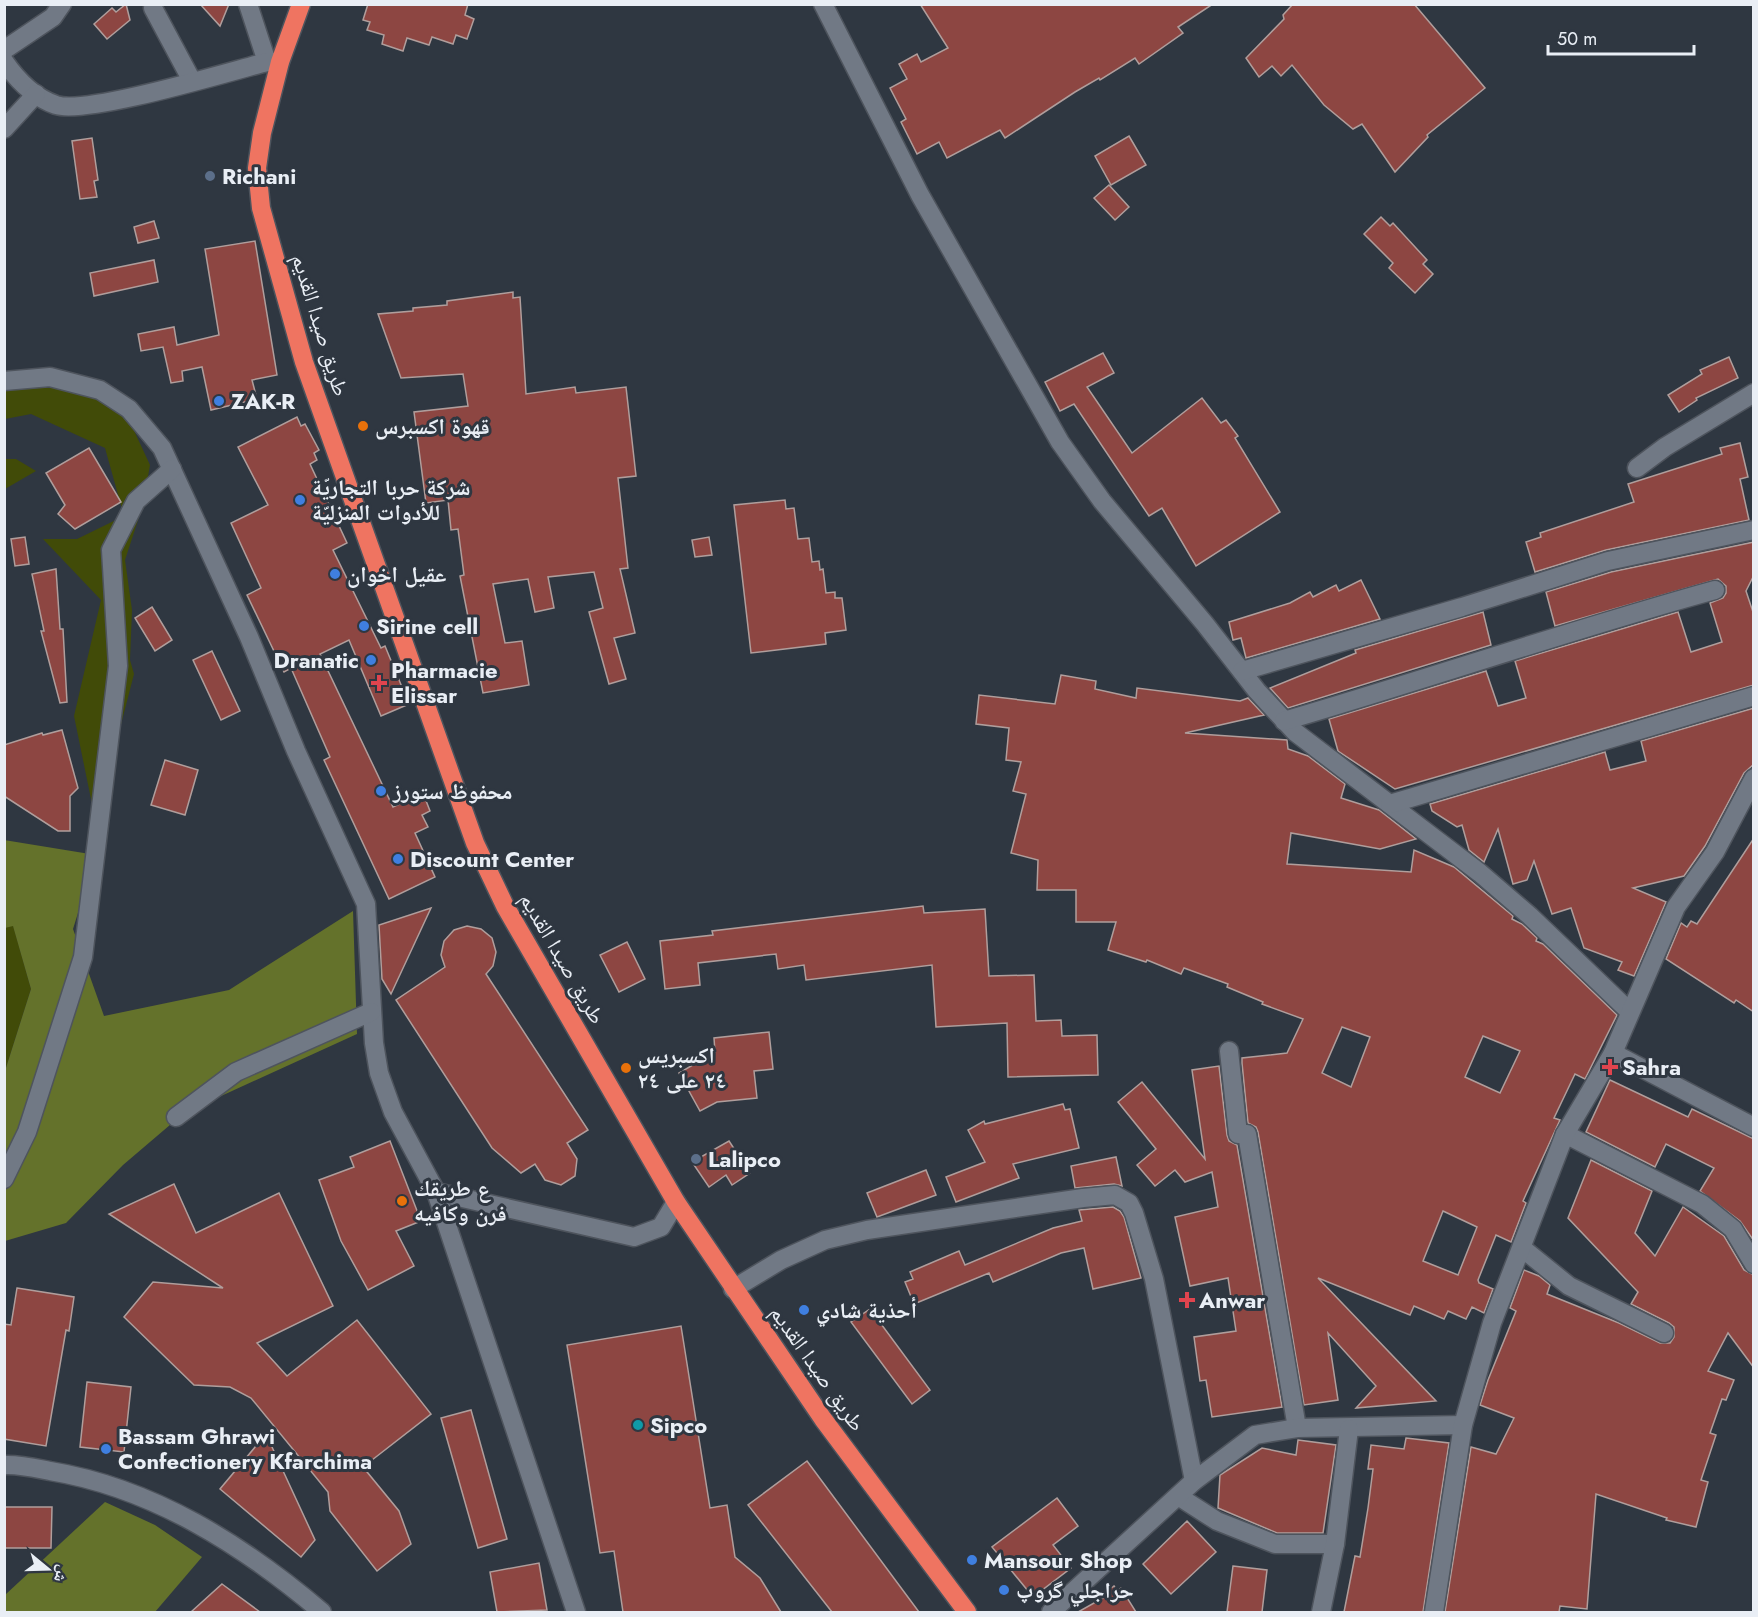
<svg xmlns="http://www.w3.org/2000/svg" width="1758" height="1617" font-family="Jost,'Noto Naskh Arabic',sans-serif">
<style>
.green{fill:#414b08}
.forest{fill:#64722b}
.building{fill:#8d4642;stroke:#b09e9c;stroke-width:1.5;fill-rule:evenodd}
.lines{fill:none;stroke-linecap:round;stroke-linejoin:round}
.minor-casing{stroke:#4e545d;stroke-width:21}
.highway-casing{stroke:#4e545d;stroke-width:21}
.minor{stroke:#717985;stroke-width:18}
.highway{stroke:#ef7461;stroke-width:18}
.service-dot{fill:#5c6f8a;stroke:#2f3741;stroke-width:2}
.shop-dot{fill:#3f7fe0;stroke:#2f3741;stroke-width:2}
.food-dot{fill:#e8710a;stroke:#2f3741;stroke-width:2}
.health-dot{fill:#e0444e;stroke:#2f3741;stroke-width:2}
.culture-dot{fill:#0f9aa8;stroke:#2f3741;stroke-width:2}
.labels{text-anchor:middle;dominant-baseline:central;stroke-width:6;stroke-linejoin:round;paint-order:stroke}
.poi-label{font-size:22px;font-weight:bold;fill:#e9eef5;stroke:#2f3741;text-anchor:start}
.street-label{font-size:22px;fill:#e9eef5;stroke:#2f3741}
</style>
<rect width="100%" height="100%" fill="#2f3741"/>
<g class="green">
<polygon points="18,388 104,388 124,409 150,465 143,505 125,560 132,610 130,660 134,674 99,810 92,804 74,716 101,600 43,539 77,539 124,516 105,448 31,414 5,419 5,391"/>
<polygon points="5,459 16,459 36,471 5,489"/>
<polygon points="13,925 31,989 5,1071 5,928"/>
</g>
<g class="forest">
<polygon points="4,840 96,855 73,929 104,1016 229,990 353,911 357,1034 184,1113 123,1165 66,1223 5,1241 5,1071 31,989 13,926 5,928"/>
<polygon points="105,1502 155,1525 202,1557 155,1612 5,1612 5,1595"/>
</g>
<g class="building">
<polygon points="126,4 130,20 107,39 94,24 112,8 116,12"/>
<polygon points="200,4 229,4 220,26"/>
<polygon points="368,4 468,4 465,15 474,19 467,39 456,35 453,44 432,37 429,45 407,38 403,51 382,44 384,35 367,30 370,22 363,20"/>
<polygon points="920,4 1213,4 1178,27 1183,33 1139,64 1135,58 1100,80 1099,78 1075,92 1005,138 1000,130 947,158 939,142 917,154 901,122 906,119 890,88 907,79 899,64 917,54 921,62 948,48"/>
<polygon points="1293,4 1414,4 1485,88 1427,135 1428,137 1395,172 1362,124 1353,129 1324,105 1292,65 1281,76 1272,66 1259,77 1246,58 1284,19 1283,15"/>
<polygon points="1129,136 1146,165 1111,185 1095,156"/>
<polygon points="92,138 98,180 94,181 97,197 80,199 72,141"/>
<polygon points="1109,185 1129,207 1115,220 1094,198"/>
<polygon points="1381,217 1390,226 1393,223 1427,260 1423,264 1433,274 1415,293 1389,268 1393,263 1364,234"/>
<polygon points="154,221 159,238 138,243 134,227"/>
<polygon points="255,241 277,375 252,380 257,399 211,410 202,367 182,371 183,381 171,383 163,347 141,351 138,334 174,327 177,345 219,335 205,249"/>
<polygon points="154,260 158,282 94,296 90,273"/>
<polygon points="513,292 513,298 520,297 526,394 575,387 576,393 626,387 636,476 618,478 628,568 620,569 635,633 614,638 626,679 609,684 589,612 603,608 594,572 548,577 554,608 535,612 528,579 493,584 505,643 522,641 529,685 483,693 460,576 464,575 458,529 451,530 448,500 426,503 414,412 468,406 463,374 401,378 378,314 413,311 413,308 447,305 447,301"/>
<polygon points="1103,353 1114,373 1087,387 1132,453 1202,398 1221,423 1226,420 1238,436 1235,438 1280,512 1196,566 1162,508 1149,516 1074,404 1060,411 1045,382"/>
<polygon points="1729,357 1738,378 1696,398 1697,400 1679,412 1668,395 1702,374 1700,370"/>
<polygon points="297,417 301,426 305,424 319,450 314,453 317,460 310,464 347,543 333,550 381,648 385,646 409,704 381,716 349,640 320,654 393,807 423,793 430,811 422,815 428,827 415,833 435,877 389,899 324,760 330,757 291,668 284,672 247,595 261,588 231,523 268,505 238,447"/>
<polygon points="1740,443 1748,477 1740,479 1749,520 1606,550 1535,572 1526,542 1541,537 1540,533 1634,502 1628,484 1722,454 1720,448"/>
<polygon points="89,448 121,502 75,529 58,514 65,505 46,473"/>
<polygon points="785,500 786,509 794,508 798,539 809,538 812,562 819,561 820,570 823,569 826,593 835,592 835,598 842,598 846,630 825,633 826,644 751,653 734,505"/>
<polygon points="25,537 29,564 15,566 11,539"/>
<polygon points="709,537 712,555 695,557 692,540"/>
<polygon points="1754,542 1754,575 1746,591 1754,615 1754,685 1395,789 1338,751 1329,719 1486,671 1498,706 1526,698 1515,661 1678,612 1691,652 1722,642 1710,603 1723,598 1726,593 1726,586 1718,579 1555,626 1546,592 1611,572"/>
<polygon points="56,569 60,629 63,629 67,702 60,703 41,631 44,631 32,574"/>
<polygon points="1361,580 1380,619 1246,658 1241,638 1233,640 1229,622 1290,603 1310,592 1313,597 1336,585 1339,591"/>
<polygon points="152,607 172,640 155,651 135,618"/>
<polygon points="1483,612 1491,645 1288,708 1270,688 1356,653 1355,650"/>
<polygon points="212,651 240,711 221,720 193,660"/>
<path d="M1061,675l35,6 -1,8 41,9 1,-10 103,13 8,-3 16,17 -79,18 102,7 1,9 20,7 37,28 -4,14 38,12 37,29 -36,10 -89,-16 -4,31 124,8 3,-22 40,17 59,49 -1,3 10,5 15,14 -1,3 7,3 74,71 -32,64 -10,-5 -21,44 6,2 -37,81 3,2 -15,39 -15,-7 -18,45 1,3 14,6 -9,24 -12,-6 -6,12 -18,-8 -4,8 -30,-13 -4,9 -92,-37 118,123 -80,7 20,-22 -48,-53 10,67 -34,5 -46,-273 -2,-5 -8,-4 -6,-60v-5l45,-5 16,-34 -41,-15 1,-2 -36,-15 1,-3 -44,-16 -3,6 -34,-14 -1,2 -38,-12 8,-28h-40v-32h-39l1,-30 -27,-7 15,-59 -13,-3 8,-29 -15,-2 3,-32 -33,-4 3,-29 76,9zM1342,1027l28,10 -19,50 -29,-14zM1483,1036l37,15 -20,42 -35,-16zM1443,1211l34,16 -19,48 -35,-14z"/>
<polygon points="1754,708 1754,764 1744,773 1705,846 1684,876 1633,888 1666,902 1634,976 1618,970 1622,962 1584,948 1571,908 1552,914 1534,861 1527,880 1513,884 1498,829 1484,862 1469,850 1462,825 1457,827 1432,811 1430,804 1605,752 1610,770 1646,761 1641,741"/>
<polygon points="62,730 78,788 70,796 70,831 58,831 4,796 4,745 42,733 43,735"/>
<polygon points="165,760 198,770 185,815 151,805"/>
<polygon points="1754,838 1754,1012 1736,1000 1734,1003 1666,959 1681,923 1687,927 1691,921 1697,924"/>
<polygon points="923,906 924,913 985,909 989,976 1034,975 1036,1021 1061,1020 1062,1036 1097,1035 1098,1075 1008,1077 1007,1023 936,1027 932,965 806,980 804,965 778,969 776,954 698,963 700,985 665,989 660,941 713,935 712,931"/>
<polygon points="431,908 391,994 382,979 379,925"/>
<polygon points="467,926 481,929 492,938 496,952 493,966 486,974 588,1130 567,1143 577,1159 575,1176 561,1185 545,1180 535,1164 521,1173 492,1148 396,1000 445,967 441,955 444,941 454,930"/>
<polygon points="627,942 645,979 619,992 600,955"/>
<polygon points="769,1032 773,1069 754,1071 757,1098 717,1102 700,1111 679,1073 715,1052 714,1038"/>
<polygon points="1219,1066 1227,1135 1229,1141 1237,1145 1282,1407 1212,1417 1206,1380 1200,1381 1194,1337 1236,1331 1228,1278 1190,1286 1175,1217 1218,1207 1212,1172 1185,1182 1175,1170 1155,1186 1137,1165 1156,1149 1118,1102 1142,1082 1205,1159 1192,1070"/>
<polygon points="1610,1080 1688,1117 1692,1109 1754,1139 1754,1241 1740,1221 1700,1191 1714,1168 1666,1144 1655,1167 1586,1132"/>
<polygon points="1063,1104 1065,1110 1070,1109 1079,1148 1013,1164 1019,1178 956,1202 946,1177 985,1162 968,1130 984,1121 985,1124"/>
<polygon points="390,1141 421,1221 396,1231 414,1266 368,1290 341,1241 319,1180 354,1167 350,1157"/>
<polygon points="729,1141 750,1173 732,1185 726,1175 709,1187 692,1162"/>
<polygon points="1116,1157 1122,1186 1114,1184 1075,1188 1071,1166"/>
<polygon points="1591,1160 1652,1191 1635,1233 1655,1256 1683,1207 1724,1236 1744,1270 1754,1275 1754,1368 1728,1333 1708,1371 1734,1380 1726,1400 1722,1399 1710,1433 1716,1435 1701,1480 1708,1482 1696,1527 1666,1520 1667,1518 1596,1494 1587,1609 1560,1606 1559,1612 1445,1612 1471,1447 1496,1454 1514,1418 1480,1405 1488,1380 1516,1311 1510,1308 1524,1270 1539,1276 1550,1285 1547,1294 1619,1323 1660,1343 1670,1343 1674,1337 1674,1327 1669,1323 1631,1304 1638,1292 1568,1218"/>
<polygon points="926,1170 936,1195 877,1217 867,1193"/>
<polygon points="174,1184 196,1233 279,1193 333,1306 257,1343 287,1376 357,1320 431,1414 363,1467 399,1511 411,1544 377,1571 330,1511 328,1492 251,1398 230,1387 194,1385 124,1317 153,1282 223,1288 109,1214"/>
<polygon points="1113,1207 1120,1211 1124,1217 1141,1278 1093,1289 1084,1248 1061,1253 993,1282 989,1273 914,1304 905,1282 913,1279 910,1272 959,1251 965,1265 1053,1228 1082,1221 1079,1210"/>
<polygon points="17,1288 74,1297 69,1331 66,1330 46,1446 4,1439 4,1324 11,1325"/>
<polygon points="870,1309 930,1390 912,1404 851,1322"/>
<polygon points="681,1326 710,1508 727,1505 735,1557 760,1578 781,1612 623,1612 614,1551 600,1553 567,1345"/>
<polygon points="87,1382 131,1387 124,1452 80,1447"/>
<polygon points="471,1410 507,1539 478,1548 441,1418"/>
<polygon points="266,1434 315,1540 301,1557 220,1489"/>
<polygon points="1406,1438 1449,1443 1423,1612 1344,1612 1355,1556 1360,1557 1368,1508 1373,1469 1368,1469 1371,1445 1404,1449"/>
<polygon points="1298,1440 1336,1445 1323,1533 1277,1533 1218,1508 1220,1475 1262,1448 1296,1455"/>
<polygon points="807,1461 919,1612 832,1612 748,1505"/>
<polygon points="1057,1498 1078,1526 1053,1545 1071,1568 1033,1597 992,1547"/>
<polygon points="4,1507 52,1507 51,1548 4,1548"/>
<polygon points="1187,1521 1216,1552 1171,1594 1143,1564"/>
<polygon points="539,1563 547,1610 497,1612 490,1572"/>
<polygon points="1233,1566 1267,1570 1262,1612 1227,1612"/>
<polygon points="222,1584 260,1612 191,1612"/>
<polygon points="1114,1586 1117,1591 1121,1588 1136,1612 1078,1612 1103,1598 1100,1594"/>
</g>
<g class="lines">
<defs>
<g id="minor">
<polyline points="248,4 267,62"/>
<polyline points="823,4 920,195 1060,442 1102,501 1205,624 1257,691 1295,732 1480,873 1530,916 1629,1011"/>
<polyline points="153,8 192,81"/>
<polyline points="4,50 53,17 62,4"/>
<path d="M4,61c13,19 29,36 52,44 31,10 172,-33 211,-43h13"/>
<polyline points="4,129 36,94"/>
<polyline points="4,381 50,377 100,390 129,409 162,448 249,637 296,751 366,904 374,1043 379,1073 393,1112 436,1192 576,1612"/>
<polyline points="1637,468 1665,447 1754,393"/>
<polyline points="1242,671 1462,607 1608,561 1754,530"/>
<path d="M1284,721c144,-42 286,-91 431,-131"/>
<polyline points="1390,804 1754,696"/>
<polyline points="1229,1051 1238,1134 1247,1134 1297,1428"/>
<polyline points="1613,1053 1754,1127"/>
<polyline points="176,1117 236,1072 371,1012"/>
<polyline points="1565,1134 1702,1204 1733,1229 1754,1264"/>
<polyline points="4,1179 27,1132 83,957 118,666 111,550 136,501 172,469"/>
<polyline points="436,1192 634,1237 661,1227 676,1202"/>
<polyline points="1522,1248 1569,1286 1664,1333"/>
<polyline points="733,1289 781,1260 825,1240 867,1230 1083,1198 1115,1195 1129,1203 1134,1213 1154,1279 1194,1481"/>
<path d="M4,1465c15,-1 31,3 46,6 103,17 193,74 272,141"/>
<polyline points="1178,1496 1217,1521 1275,1544 1335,1544"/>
<polyline points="1051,1612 1194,1481 1255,1435 1297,1428 1463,1425"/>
<polyline points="1321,1612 1335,1544 1349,1429"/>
<polyline points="1434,1612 1463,1425 1492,1323 1565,1134 1613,1053 1676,907 1715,852 1754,778"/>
</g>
<polyline id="highway" points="301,4 280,62 262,133 257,168 261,208 304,362 475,843 505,906 676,1202 823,1419 967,1612"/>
</defs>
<use href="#minor" class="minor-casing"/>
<use href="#highway" class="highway-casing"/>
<use href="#minor" class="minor"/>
<use href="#highway" class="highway"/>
</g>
<g class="service-dot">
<circle cx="210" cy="176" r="6"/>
<circle cx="696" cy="1159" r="6"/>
</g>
<g class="shop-dot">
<circle cx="219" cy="401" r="6"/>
<circle cx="300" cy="500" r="6"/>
<circle cx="335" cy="574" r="6"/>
<circle cx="364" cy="626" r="6"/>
<circle cx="371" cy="660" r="6"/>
<circle cx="381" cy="791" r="6"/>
<circle cx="398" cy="859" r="6"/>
<circle cx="804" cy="1310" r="6"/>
<circle cx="106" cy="1449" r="6"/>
<circle cx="972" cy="1560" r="6"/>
<circle cx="1004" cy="1590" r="6"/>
</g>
<g class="food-dot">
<circle cx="363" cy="426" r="6"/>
<circle cx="626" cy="1068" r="6"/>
<circle cx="402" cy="1201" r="6"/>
</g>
<g class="health-dot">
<path d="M376 674h6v6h6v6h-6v6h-6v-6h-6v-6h6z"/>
<path d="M1607 1058h6v6h6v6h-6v6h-6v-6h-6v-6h6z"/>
<path d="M1184 1291h6v6h6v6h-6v6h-6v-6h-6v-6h6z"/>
</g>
<circle class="culture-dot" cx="638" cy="1425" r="6"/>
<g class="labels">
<g class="poi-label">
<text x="222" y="176">Richani</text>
<text x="231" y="401">ZAK-R</text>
<text x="375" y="426">قهوة اكسبرس</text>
<text x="312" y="487">شركة حربا التجاريّة<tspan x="312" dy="25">للأدوات المنزليّة</tspan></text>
<text x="347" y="574">عقيل اخوان</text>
<text x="376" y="626">Sirine cell</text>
<text x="359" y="660" text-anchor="end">Dranatic</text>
<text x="391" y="670">Pharmacie<tspan x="391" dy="25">Elissar</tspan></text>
<text x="393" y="791">محفوظ ستورز</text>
<text x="410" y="859">Discount Center</text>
<text x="638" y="1055">اكسبريس<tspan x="638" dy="25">٢٤ على ٢٤</tspan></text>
<text x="1622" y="1067">Sahra</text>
<text x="708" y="1159">Lalipco</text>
<text x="414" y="1188">ع طريقك<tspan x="414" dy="25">فرن وكافيه</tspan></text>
<text x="1199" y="1300">Anwar</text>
<text x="816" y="1310">أحذية شادي</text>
<text x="650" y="1425">Sipco</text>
<text x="118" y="1436">Bassam Ghrawi<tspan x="118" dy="25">Confectionery Kfarchima</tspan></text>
<text x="984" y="1560">Mansour Shop</text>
<text x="1016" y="1590">حراجلي گروپ</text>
</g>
<g class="street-label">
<text transform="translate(321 325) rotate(73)">طريق صيدا القديم</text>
<text transform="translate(563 958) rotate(60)">طريق صيدا القديم</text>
<text transform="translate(818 1368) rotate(55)">طريق صيدا القديم</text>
</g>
</g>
<rect width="1758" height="1617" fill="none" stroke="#e9eef5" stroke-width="12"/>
<g transform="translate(48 1569) rotate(109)" stroke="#2f3741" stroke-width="4.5" paint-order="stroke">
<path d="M0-4.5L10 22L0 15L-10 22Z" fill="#e9eef5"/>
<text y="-9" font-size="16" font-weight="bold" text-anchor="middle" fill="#e9eef5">ش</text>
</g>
<path d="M1548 45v9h146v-9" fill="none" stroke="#e9eef5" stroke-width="3"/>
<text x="1557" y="45" font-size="18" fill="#e9eef5" stroke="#2f3741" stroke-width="4.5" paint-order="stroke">50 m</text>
</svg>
